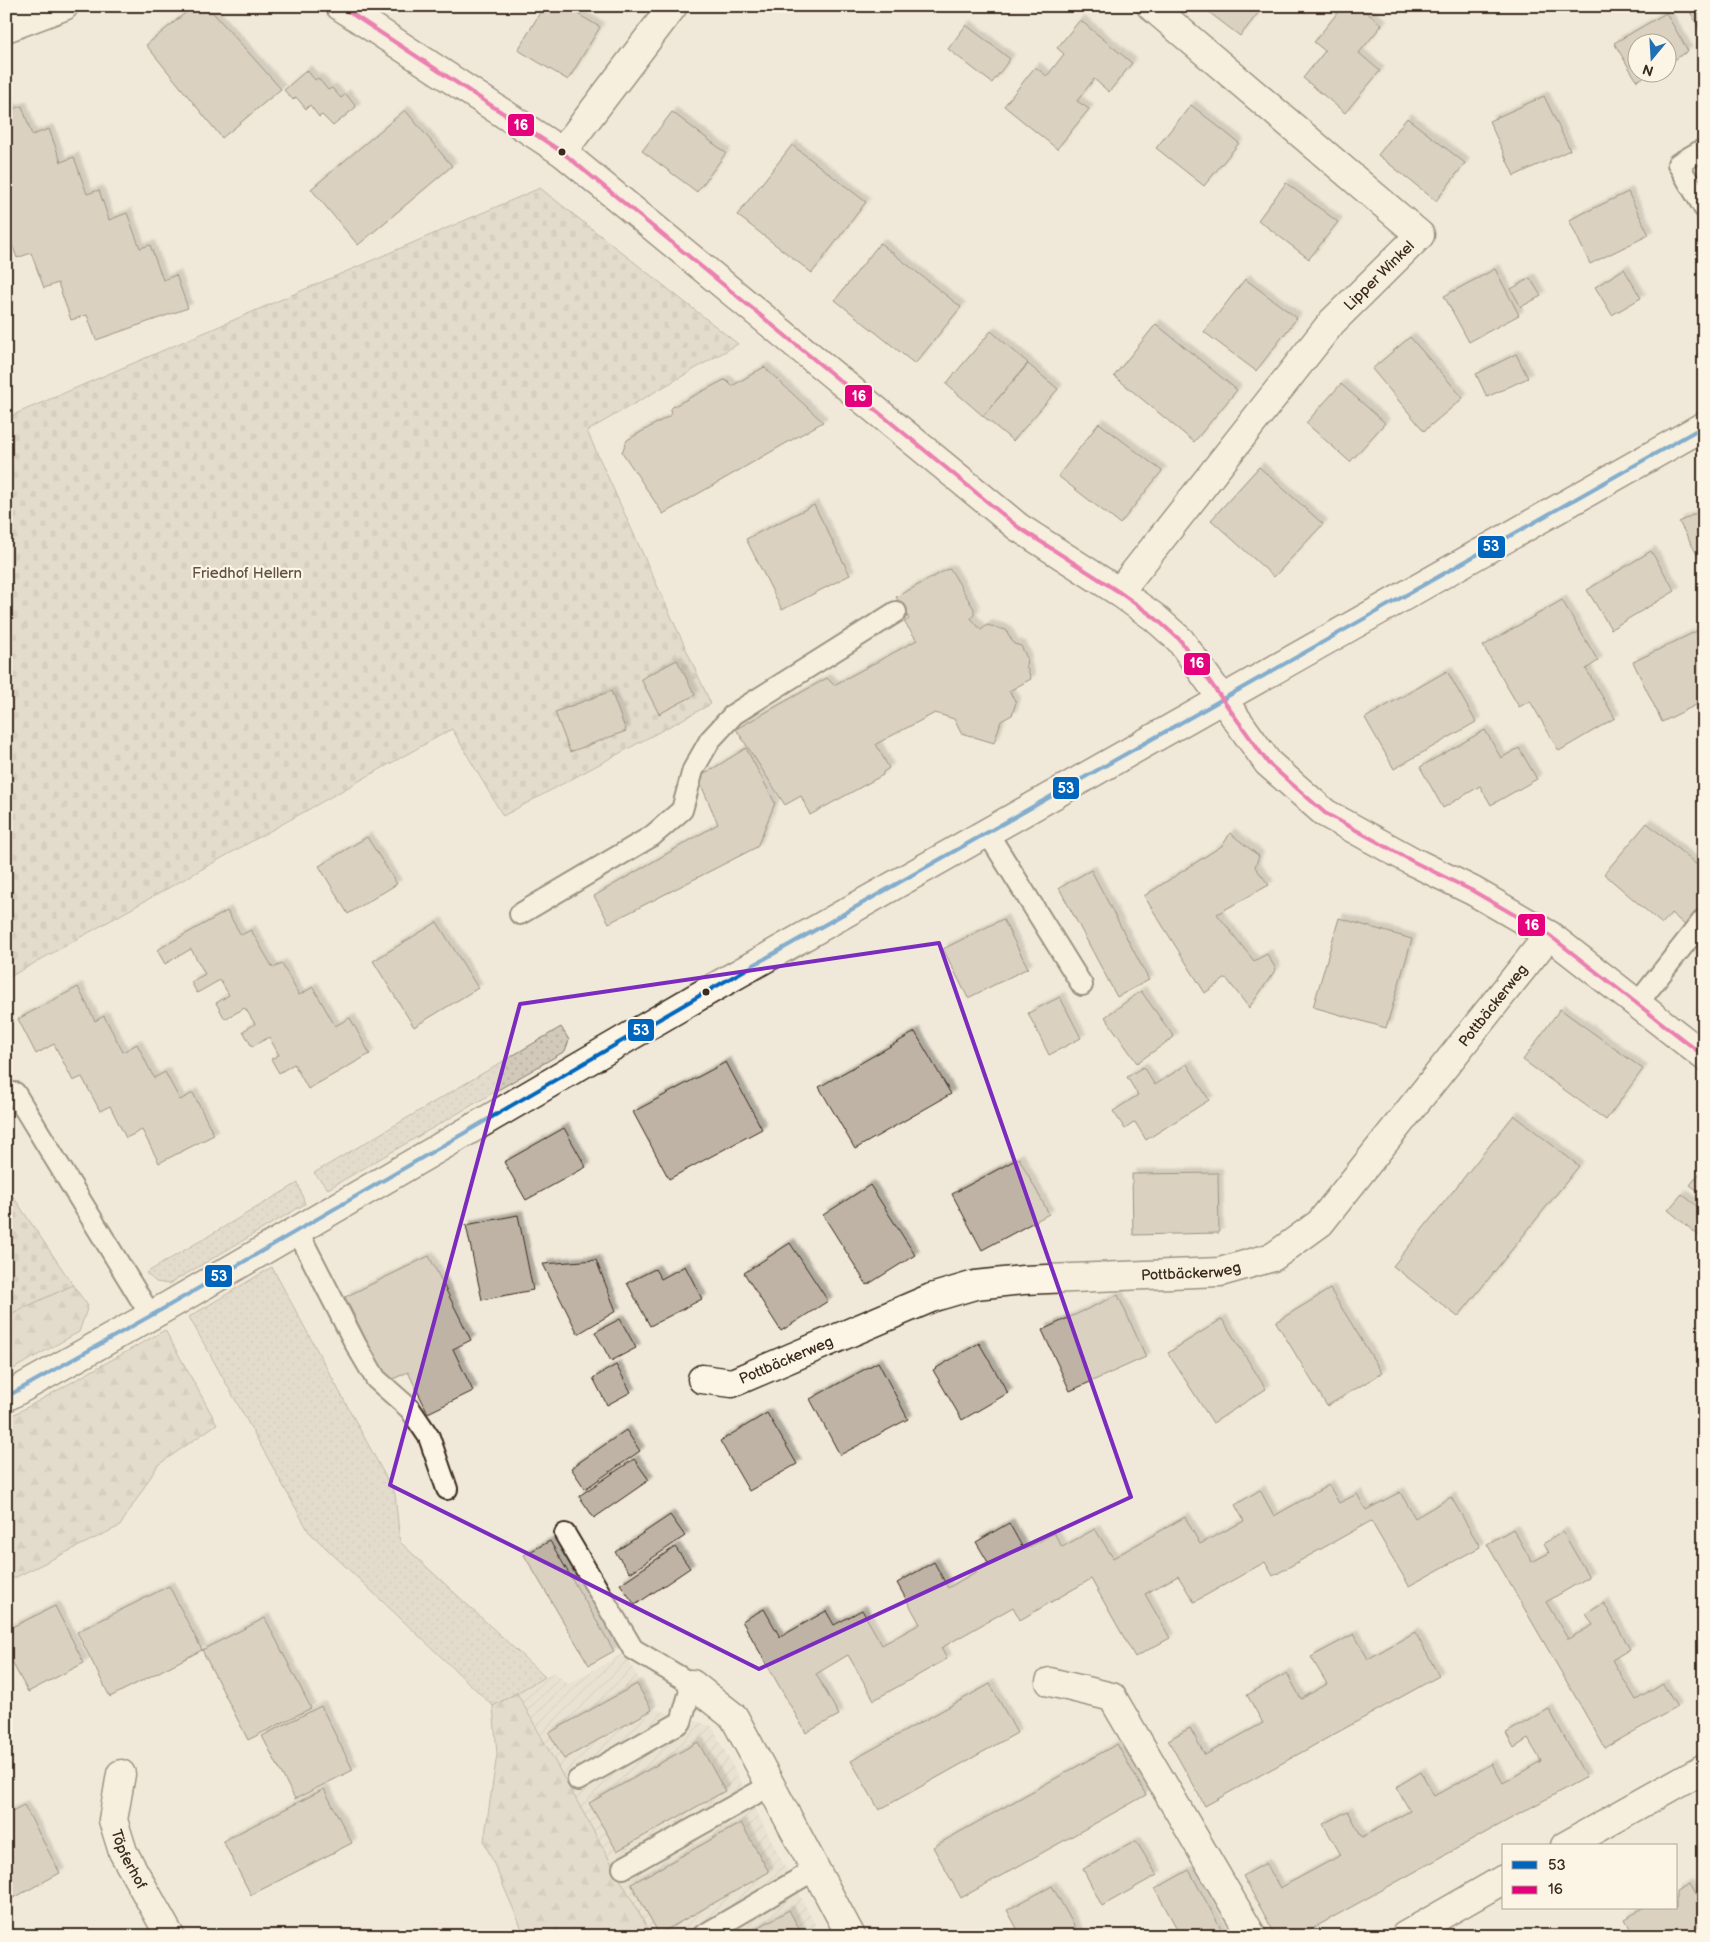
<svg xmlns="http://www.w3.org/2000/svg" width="1710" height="1942" font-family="'Balsamiq Sans',sans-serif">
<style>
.industrial{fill:url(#industrial-furrows)}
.grass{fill:url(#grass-dots);stroke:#867a6c}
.forest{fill:url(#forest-firs);stroke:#867a6c}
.cemetery{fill:url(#cemetery-stones);stroke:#867a6c}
.building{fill:#beb3a4;stroke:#3b2a1e;filter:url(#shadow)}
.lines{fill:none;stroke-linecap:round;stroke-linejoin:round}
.service-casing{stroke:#3b2a1e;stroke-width:24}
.minor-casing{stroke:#3b2a1e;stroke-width:31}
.secondary-casing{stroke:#3b2a1e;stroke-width:31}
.service{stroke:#fcf5e5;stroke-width:20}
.minor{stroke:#fcf5e5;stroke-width:28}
.secondary{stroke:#fcf5e5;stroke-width:28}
.bus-1-casing{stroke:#fcf5e5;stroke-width:8}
.bus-2-casing{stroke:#fcf5e5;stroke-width:8}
.bus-1{stroke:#0065bd;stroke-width:4}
.bus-2{stroke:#e5007d;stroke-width:4}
.marked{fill:none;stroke:#7b2cbf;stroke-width:4;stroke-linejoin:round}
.bus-dot{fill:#3b2a1e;stroke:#fcf5e5;stroke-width:2}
.labels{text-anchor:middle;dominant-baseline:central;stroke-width:4.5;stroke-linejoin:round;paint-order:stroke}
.street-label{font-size:15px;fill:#3b2a1e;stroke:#fcf5e5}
.park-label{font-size:15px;fill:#615245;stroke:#fcf5e5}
.line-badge{stroke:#fcf5e5;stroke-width:2}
.badge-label{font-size:14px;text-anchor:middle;font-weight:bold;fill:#fff}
</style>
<defs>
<pattern id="industrial-furrows" width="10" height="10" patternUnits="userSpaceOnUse" patternTransform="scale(1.25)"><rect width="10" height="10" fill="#e1d9c9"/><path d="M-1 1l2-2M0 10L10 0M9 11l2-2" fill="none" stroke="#c2baac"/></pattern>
<pattern id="grass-dots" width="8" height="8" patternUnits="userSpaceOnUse" patternTransform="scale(1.25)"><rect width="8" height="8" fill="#d2c9ba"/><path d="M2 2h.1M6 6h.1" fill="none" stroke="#b5ad9f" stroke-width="1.8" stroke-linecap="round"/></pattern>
<pattern id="forest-firs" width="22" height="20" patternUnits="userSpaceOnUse" patternTransform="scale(1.25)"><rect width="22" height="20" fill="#d2c9ba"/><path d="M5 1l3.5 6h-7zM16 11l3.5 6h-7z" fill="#b5ad9f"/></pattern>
<pattern id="cemetery-stones" width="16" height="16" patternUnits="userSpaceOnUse" patternTransform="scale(1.25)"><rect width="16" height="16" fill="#d2c9ba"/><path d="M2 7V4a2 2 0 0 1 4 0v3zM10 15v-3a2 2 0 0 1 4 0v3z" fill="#b5ad9f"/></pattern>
<filter id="shadow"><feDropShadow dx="4.5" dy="-4.5" stdDeviation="1" flood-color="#0004"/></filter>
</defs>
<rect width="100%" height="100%" fill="#f0e9d9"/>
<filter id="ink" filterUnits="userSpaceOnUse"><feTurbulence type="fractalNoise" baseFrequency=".02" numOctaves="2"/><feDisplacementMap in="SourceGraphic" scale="10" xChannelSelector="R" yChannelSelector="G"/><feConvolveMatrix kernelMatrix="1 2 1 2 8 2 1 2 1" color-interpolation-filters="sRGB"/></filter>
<g filter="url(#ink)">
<polygon class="industrial" points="624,1653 656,1709 712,1726 821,1936 652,1936 517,1693 554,1672 568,1684"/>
<g class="grass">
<polygon points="561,1027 569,1040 565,1051 328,1189 314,1173"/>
<polygon points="298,1183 305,1204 169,1284 156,1282 146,1273"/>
<polygon points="272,1267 395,1494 400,1542 545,1677 493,1706 309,1532 189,1317"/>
</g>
<g class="forest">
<polygon points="73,1285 88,1306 79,1332 6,1373 6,1316"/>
<polygon points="165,1330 217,1424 158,1465 120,1526 6,1582 6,1419"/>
<polygon points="517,1693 652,1936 525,1936 484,1841 497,1754 493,1706"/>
</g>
<g class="cemetery">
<polygon points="540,188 738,344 587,431 711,704 503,816 452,729 6,979 6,418"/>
<polygon points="6,1186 73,1285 6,1316"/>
</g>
<g class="building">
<polygon points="194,6 207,6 281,89 222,138 146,45"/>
<polygon points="544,6 564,6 600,27 568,80 518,50"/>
<polygon points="1209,6 1251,6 1259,12 1240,36 1206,10"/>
<polygon points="1343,6 1359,6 1382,25 1359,53 1380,71 1345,113 1303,78 1325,51 1314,42"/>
<polygon points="1687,6 1704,6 1704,37"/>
<polygon points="1666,13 1688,51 1668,64 1668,42 1638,42 1638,72 1652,72 1637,81 1614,43"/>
<polygon points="1080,20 1132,63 1109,92 1094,79 1077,101 1089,109 1057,149 1004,106 1035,67 1047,76 1064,54 1057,48"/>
<polygon points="966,25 1010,59 992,83 948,49"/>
<polygon points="307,70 315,80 318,78 328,90 332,88 341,98 346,94 356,107 333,126 322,115 319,117 310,105 306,109 296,97 293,100 284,90"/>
<polygon points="6,95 11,110 22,106 32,135 49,129 61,162 74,157 87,194 99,190 109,220 127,213 140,248 150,245 163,280 176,275 188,308 96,340 87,315 71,320 58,283 44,288 31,253 17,258 6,227"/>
<polygon points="1544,96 1570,150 1514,176 1489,121"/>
<polygon points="1191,105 1239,143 1204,186 1156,148"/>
<polygon points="405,110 452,166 358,245 311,189"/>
<polygon points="672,112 726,153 697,192 642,151"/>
<polygon points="1407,118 1465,163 1436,201 1378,155"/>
<polygon points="792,145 866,202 812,273 737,215"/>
<polygon points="1286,183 1338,222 1309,259 1258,220"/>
<polygon points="1628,192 1649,235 1590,264 1569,220"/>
<polygon points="880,243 961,307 915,364 835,300"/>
<polygon points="1495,269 1519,315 1469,342 1444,296"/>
<polygon points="1624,269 1641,298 1612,315 1595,287"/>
<polygon points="1530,278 1541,296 1521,307 1511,289"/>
<polygon points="1245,279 1297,318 1256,371 1204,332"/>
<polygon points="1156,324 1237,390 1194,442 1114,376"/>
<polygon points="991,331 1028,363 983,416 946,384"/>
<polygon points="1410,337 1463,398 1424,431 1372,369"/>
<polygon points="1516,354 1528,378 1487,397 1476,374"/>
<polygon points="1028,364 1058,389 1013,441 983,416"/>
<polygon points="764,367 823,422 663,514 622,452 627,440 671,415 670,409 674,406 724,380 727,381 732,386"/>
<polygon points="1341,384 1385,423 1350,462 1306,423"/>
<polygon points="1099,423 1162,471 1120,524 1058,476"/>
<polygon points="1259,467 1323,524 1274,577 1211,520"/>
<polygon points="814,505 850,575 782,610 746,539"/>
<polygon points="1704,509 1704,567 1679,522"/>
<polygon points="1651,551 1675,591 1611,629 1587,590"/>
<polygon points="948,569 951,570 974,609 974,615 971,618 981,630 987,625 1006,630 1014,644 1021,646 1027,658 1026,665 1031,679 1009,691 1016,702 1012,715 1001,721 994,743 961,733 954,719 935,713 876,744 889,768 883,772 883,775 810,815 801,796 785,805 736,729 827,678 834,685 917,640 904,622 909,619 896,597"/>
<polygon points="1562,600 1598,661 1586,669 1615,718 1559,751 1530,701 1519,707 1483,646"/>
<polygon points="1697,631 1704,646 1704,701 1662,722 1633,662"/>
<polygon points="677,660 695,695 659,714 641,679"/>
<polygon points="1447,671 1476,722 1394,769 1365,718"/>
<polygon points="611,691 626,731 570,752 555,712"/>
<polygon points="1485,730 1501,758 1519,748 1537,779 1491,805 1480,786 1443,808 1420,767"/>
<polygon points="746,748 775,803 757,847 609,923 594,896 718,824 698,778"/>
<polygon points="1647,823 1704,871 1704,905 1686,926 1671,913 1662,924 1604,874"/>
<polygon points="1230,833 1259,856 1255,867 1269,885 1217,914 1254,961 1267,954 1276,969 1249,1008 1226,978 1205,993 1144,896 1223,845"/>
<polygon points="367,837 397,884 348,914 319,866"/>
<polygon points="1091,870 1149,980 1117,997 1059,888"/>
<polygon points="227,911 241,935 251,930 273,968 282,964 299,995 313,987 335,1026 350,1018 370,1054 308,1089 294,1064 279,1073 271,1059 279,1055 269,1037 252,1047 243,1031 255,1024 245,1008 225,1019 216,1003 229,995 220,980 197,993 191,982 205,974 191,949 165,964 157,950"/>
<polygon points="1339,918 1412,939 1386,1028 1313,1007"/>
<polygon points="1003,919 1028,968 968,998 943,949"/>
<polygon points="437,922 478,988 414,1027 373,961"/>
<polygon points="78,987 95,1021 104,1016 123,1052 137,1044 154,1078 165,1072 180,1100 193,1093 214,1135 159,1163 142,1130 126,1138 110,1106 100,1111 82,1077 73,1081 54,1044 36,1054 18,1019"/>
<polygon points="1141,991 1174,1037 1137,1063 1105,1017"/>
<polygon points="1060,997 1081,1038 1049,1055 1028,1013"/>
<polygon points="1560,1009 1643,1069 1606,1120 1523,1060"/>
<polygon points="915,1032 951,1094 855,1149 819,1087"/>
<polygon points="726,1062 762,1129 669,1179 633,1112"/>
<polygon points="1187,1064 1209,1100 1146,1140 1135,1122 1125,1129 1113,1111 1138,1095 1127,1077 1143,1067 1155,1085"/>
<polygon points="1514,1115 1579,1166 1458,1317 1393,1266"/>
<polygon points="564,1128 586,1167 526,1200 504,1162"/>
<polygon points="1019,1158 1049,1214 982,1250 952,1194"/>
<polygon points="1704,1168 1704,1196 1690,1185"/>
<polygon points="1218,1173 1219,1233 1133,1235 1132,1174"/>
<polygon points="870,1185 915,1255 867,1285 823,1215"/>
<polygon points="1682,1194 1704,1212 1704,1240 1668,1210"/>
<polygon points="518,1215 533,1290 482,1300 466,1225"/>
<polygon points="790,1243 828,1301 781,1331 744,1273"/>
<polygon points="429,1256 471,1340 453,1349 473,1391 428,1413 408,1372 387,1382 345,1297"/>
<polygon points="596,1260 616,1311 578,1334 543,1264"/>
<polygon points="685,1266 702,1299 650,1326 627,1283 655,1269 661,1279"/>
<polygon points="1330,1289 1382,1373 1327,1406 1276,1322"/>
<polygon points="1118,1295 1146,1357 1070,1391 1042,1330"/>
<polygon points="620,1319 636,1348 611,1361 595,1332"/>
<polygon points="1222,1319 1266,1389 1213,1423 1168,1353"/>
<polygon points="979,1343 1008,1393 962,1420 933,1370"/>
<polygon points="878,1362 908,1419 840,1455 810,1399"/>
<polygon points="616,1365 631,1392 607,1405 593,1378"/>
<polygon points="767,1413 797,1464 749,1491 720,1441"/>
<polygon points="626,1430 640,1451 585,1489 571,1468"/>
<polygon points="634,1459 649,1480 594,1518 579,1496"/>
<polygon points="1329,1485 1339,1503 1357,1494 1366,1510 1400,1492 1415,1518 1451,1497 1480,1547 1409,1586 1371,1521 1273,1576 1265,1562 1194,1602 1178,1576 1145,1594 1170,1638 1135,1657 1091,1579 1020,1620 1013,1607 941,1648 947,1659 874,1700 848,1655 816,1674 839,1715 806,1733 742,1621 764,1609 780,1637 826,1611 834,1625 862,1610 882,1645 920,1624 897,1583 934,1562 948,1588 989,1564 976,1542 1009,1523 1024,1550 1054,1533 1062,1547 1095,1529 1113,1558 1185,1517 1200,1544 1244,1521 1235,1505 1260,1490 1274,1516"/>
<polygon points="670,1515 685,1536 630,1573 615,1552"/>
<polygon points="1513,1529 1532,1562 1549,1553 1544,1543 1563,1532 1589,1577 1546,1602 1568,1639 1593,1625 1586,1614 1604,1603 1630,1649 1612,1660 1636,1700 1663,1684 1677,1707 1605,1748 1487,1544"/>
<polygon points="550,1541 614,1651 589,1665 524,1555"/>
<polygon points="675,1547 690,1568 635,1605 620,1584"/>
<polygon points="169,1586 202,1650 110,1697 77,1632"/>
<polygon points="55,1606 84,1663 28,1692 6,1651 6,1630"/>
<polygon points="265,1618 311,1708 248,1740 202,1650"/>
<polygon points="1415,1632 1439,1676 1205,1806 1168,1740 1190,1728 1205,1755 1263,1723 1247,1695 1287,1673 1301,1699 1327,1684 1311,1657 1354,1634 1368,1659"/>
<polygon points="637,1684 652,1710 564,1759 549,1733"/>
<polygon points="990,1684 1017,1733 879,1810 851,1761"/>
<polygon points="321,1706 353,1770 295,1799 262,1736"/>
<polygon points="1549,1709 1586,1777 1299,1936 1276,1936 1243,1876 1266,1863 1280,1888 1341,1855 1323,1824 1348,1811 1362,1837 1410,1811 1396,1787 1421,1772 1434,1796 1492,1764 1503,1783 1541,1761 1528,1739 1514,1748 1506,1733"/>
<polygon points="698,1742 725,1791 617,1851 589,1803"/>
<polygon points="1117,1744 1146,1795 961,1898 933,1847"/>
<polygon points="324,1789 352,1843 251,1895 223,1841"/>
<polygon points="24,1805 60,1873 6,1902 6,1814"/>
<polygon points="741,1823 769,1872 659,1934 631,1884"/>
<polygon points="1136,1841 1157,1875 1102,1906 1083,1869"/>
<polygon points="1189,1870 1225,1936 1181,1936 1155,1889"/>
<polygon points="1689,1884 1704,1910 1704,1936 1634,1936 1625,1919 1644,1908 1676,1908 1676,1891"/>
<polygon points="1052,1886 1080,1936 1021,1936 1007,1910"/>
<polygon points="789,1910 803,1936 744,1936"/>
</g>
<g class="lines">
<defs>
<g id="service">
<polyline points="1704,149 1678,164 1704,208"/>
<polyline points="987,832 1082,985"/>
<polyline points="520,914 652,836 682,810 693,770 710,740 734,714 896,612"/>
<polyline points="1637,1004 1704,919"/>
<polyline points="15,1093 151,1316"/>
<polyline points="297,1230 356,1345 376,1379 410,1409 429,1437 447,1489"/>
<polyline points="565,1534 633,1649 692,1684 681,1722 578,1780"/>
<polyline points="623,1868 771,1785"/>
<polyline points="702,1936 816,1869"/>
</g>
<g id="minor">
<polyline points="340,6 562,152 1018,527 1119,592 1154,617 1180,640 1268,763 1325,813 1414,862 1473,891 1549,935 1704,1056"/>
<polyline points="6,28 64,6"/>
<polyline points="562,152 673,6"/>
<path id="s1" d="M1119,592l213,-270 88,-87 -269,-229"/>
<path id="s2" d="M702,1379l30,4 199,-85 44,-13 48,-5 197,-8 53,-15 47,-34 229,-288"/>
<polyline points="1050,1682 1112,1697 1252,1936"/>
<polyline points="692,1684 734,1717 851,1936"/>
<path id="s3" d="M121,1774l-8,46 10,32 47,84"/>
<polyline points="1565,1846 1704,1768"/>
<polyline points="1405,1936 1504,1879"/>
</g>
<polyline id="secondary" points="6,1397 168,1306 699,996 1704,426"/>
</defs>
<use href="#service" class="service-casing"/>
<use href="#minor" class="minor-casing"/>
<use href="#secondary" class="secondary-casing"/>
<use href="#service" class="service"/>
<use href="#minor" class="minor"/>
<use href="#secondary" class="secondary"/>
<defs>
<polyline id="bus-1" points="6,1397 168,1306 699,996 1704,426"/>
<polyline id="bus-2" points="340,6 562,152 1018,527 1119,592 1154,617 1180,640 1268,763 1325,813 1414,862 1473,891 1549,935 1704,1056"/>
</defs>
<use href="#bus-1" class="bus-1-casing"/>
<use href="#bus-2" class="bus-2-casing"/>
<use href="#bus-1" class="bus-1"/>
<use href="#bus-2" class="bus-2"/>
</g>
</g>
<path d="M0 0H1710V1942H0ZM939,943l192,554 -372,172 -369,-184 130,-481z" fill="#f0e9d9" fill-opacity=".55" fill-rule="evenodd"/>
<path class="marked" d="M939,943l192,554 -372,172 -369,-184 130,-481z"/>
<g class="bus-dot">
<circle cx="562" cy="152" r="4.5"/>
<circle cx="706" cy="992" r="4.5"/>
</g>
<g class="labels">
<g class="street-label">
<text stroke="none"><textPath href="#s1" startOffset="410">Lipper Winkel</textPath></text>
<text stroke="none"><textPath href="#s2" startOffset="929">Pottbäckerweg</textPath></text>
<text stroke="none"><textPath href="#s2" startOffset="509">Pottbäckerweg</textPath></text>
<text stroke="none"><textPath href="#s2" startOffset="89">Pottbäckerweg</textPath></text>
<text stroke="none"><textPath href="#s3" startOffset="89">Töpferhof</textPath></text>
</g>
<g class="park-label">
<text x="247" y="573">Friedhof Hellern</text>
</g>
</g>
<g class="line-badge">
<rect x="507" y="113" width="28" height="24" rx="5" fill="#e5007d"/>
<rect x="844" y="384" width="29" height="24" rx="5" fill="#e5007d"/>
<rect x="1477" y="535" width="29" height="24" rx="5" fill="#0065bd"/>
<rect x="1183" y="652" width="28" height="24" rx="5" fill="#e5007d"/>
<rect x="1052" y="776" width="28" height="24" rx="5" fill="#0065bd"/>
<rect x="1517" y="913" width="29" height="24" rx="5" fill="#e5007d"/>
<rect x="627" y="1018" width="28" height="24" rx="5" fill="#0065bd"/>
<rect x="204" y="1264" width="29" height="24" rx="5" fill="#0065bd"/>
</g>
<g class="badge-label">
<text x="521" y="130">16</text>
<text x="859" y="401">16</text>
<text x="1491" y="551">53</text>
<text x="1197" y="668">16</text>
<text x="1066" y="793">53</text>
<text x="1532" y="930">16</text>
<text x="641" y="1035">53</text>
<text x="219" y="1281">53</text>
</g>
<rect width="1710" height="1942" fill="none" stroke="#fcf5e5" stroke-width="25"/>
<rect x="12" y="12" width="1685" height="1917" fill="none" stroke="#3b2a1e" stroke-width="2" filter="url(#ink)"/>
<rect x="1502" y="1844" width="175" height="65" fill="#fcf5e5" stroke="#afa495"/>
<rect x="1512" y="1861" width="25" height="8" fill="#0065bd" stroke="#afa495"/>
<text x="1548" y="1870" font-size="15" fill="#3b2a1e">53</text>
<rect x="1512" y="1886" width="25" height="8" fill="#e5007d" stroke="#afa495"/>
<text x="1548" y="1894" font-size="15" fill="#3b2a1e">16</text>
<g transform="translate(1652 58) rotate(198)"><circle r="24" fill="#fcf5e5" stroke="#afa495"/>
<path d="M0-4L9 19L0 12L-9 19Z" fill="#1f6fb2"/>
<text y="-8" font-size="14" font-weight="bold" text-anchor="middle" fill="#3b2a1e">N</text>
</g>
</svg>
